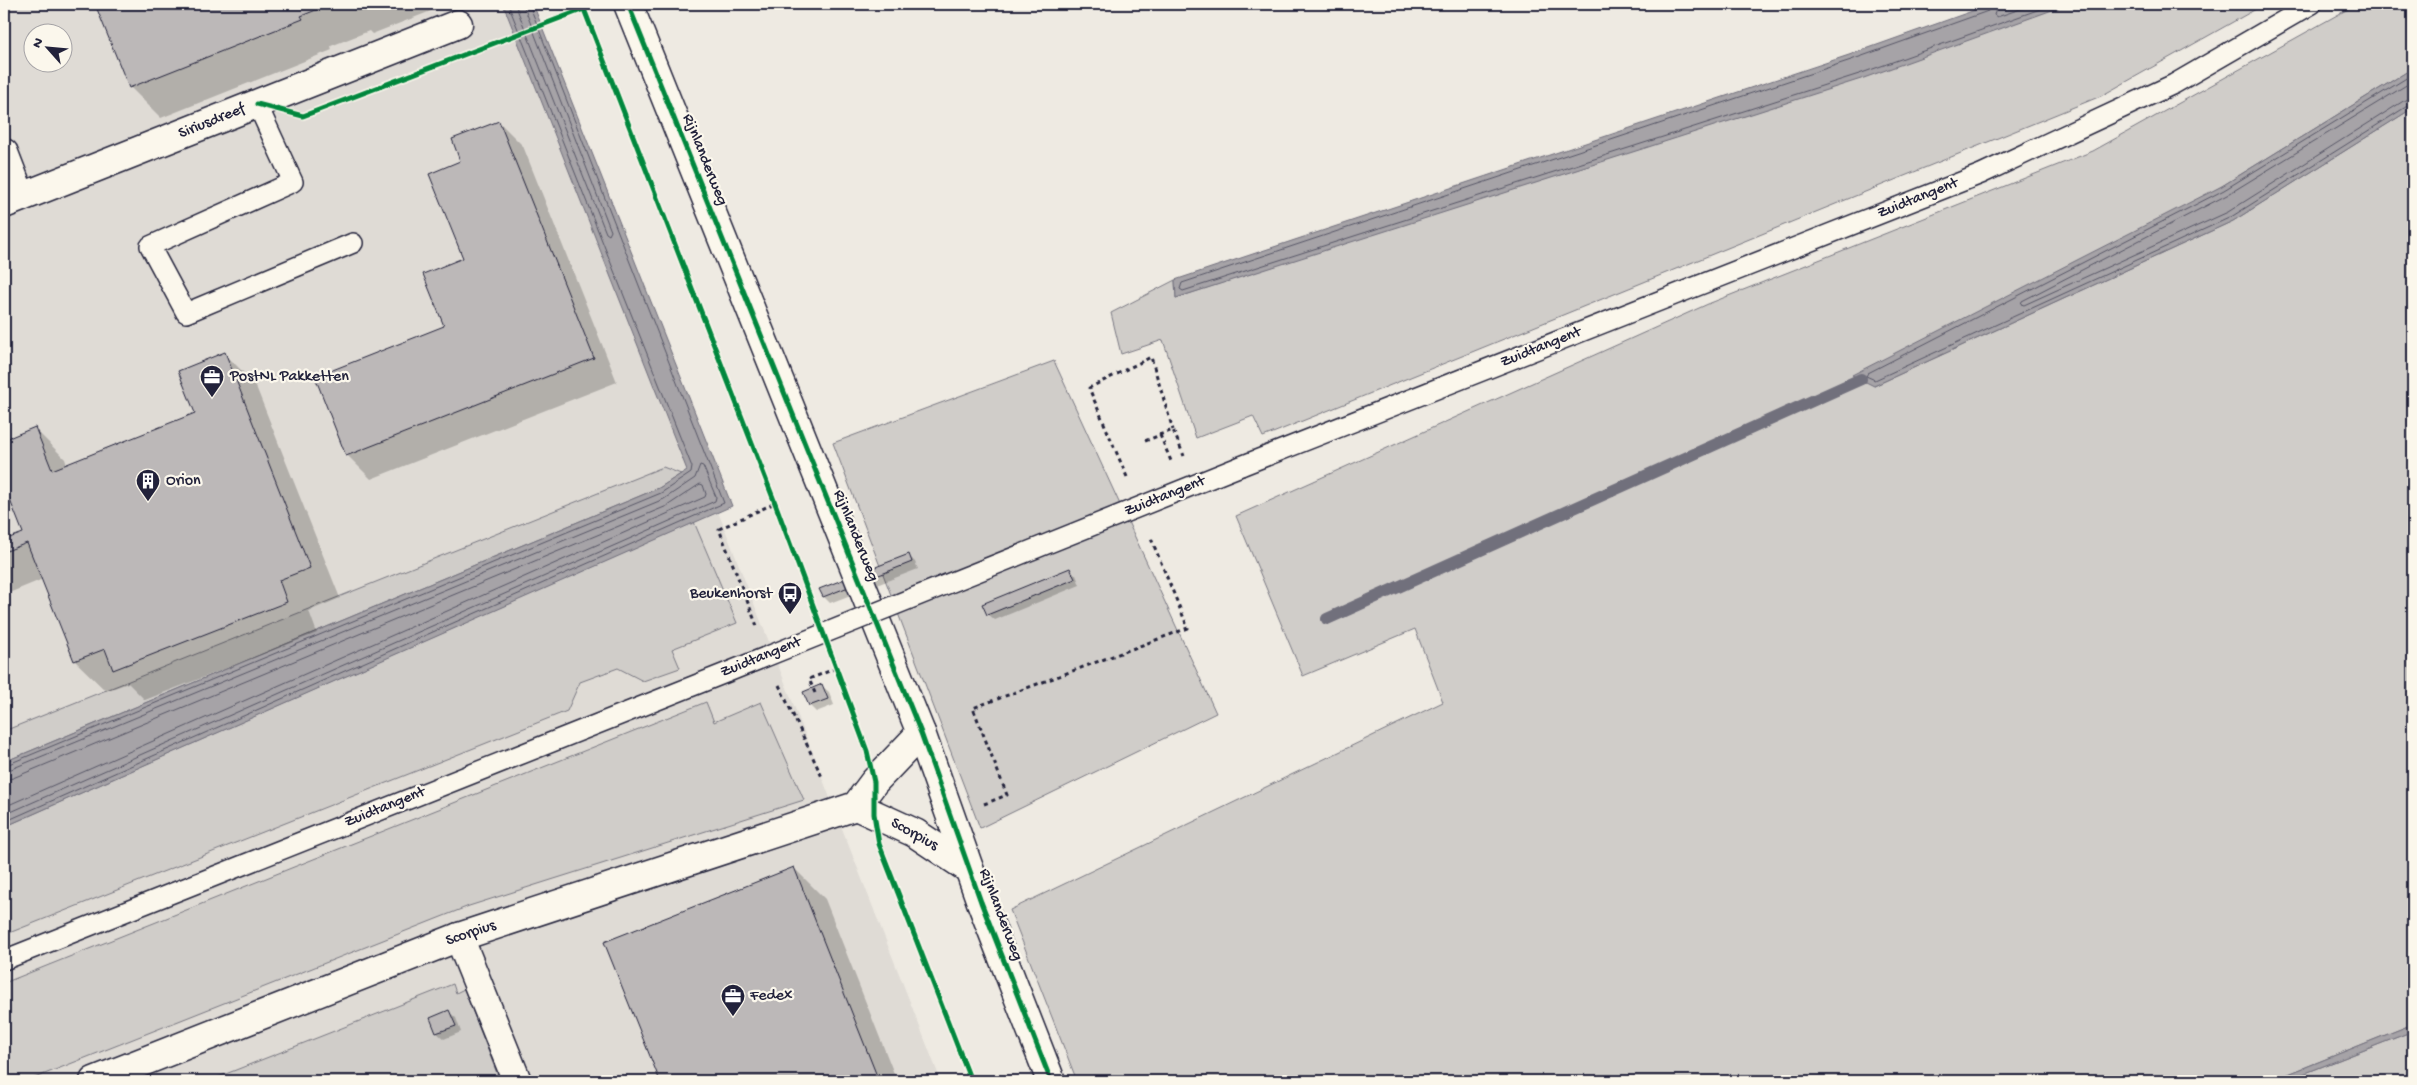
<svg xmlns="http://www.w3.org/2000/svg" width="2417" height="1085" font-family="'Gochi Hand',sans-serif">
<style>
.built{fill:#dfdbd5;fill-rule:evenodd}
.green{fill:#d0cdc9;stroke:#797882}
.water{fill:#a6a3a7;stroke:#716f7c}
.shadow{fill:#0003}
.lines{fill:none;stroke-linecap:round;stroke-linejoin:round}
.shore{stroke:#575666;stroke-width:1}
.stream{stroke:#716f7c;stroke-width:12}
.building{fill:#bcb8b8;stroke:#22223b}
.lane-casing{stroke:#22223b;stroke-width:22}
.street-casing{stroke:#22223b;stroke-width:31}
.secondary-casing{stroke:#22223b;stroke-width:31}
.path{stroke:#22223b;stroke-width:3;stroke-dasharray:4 4;stroke-linecap:butt}
.lane{stroke:#fbf7ec;stroke-width:19}
.street{stroke:#fbf7ec;stroke-width:28}
.secondary{stroke:#fbf7ec;stroke-width:28}
.lane-bridge-casing{stroke:#22223b;stroke-width:22;stroke-linecap:butt}
.lane-bridge{stroke:#fbf7ec;stroke-width:19}
.cycleway-casing{stroke:#fbf7ec;stroke-width:8}
.cycleway{stroke:#00873e;stroke-width:5}
.labels{text-anchor:middle;dominant-baseline:central;stroke-width:4.5;stroke-linejoin:round;paint-order:stroke}
.street-label{font-size:16px;fill:#22223b;stroke:#fbf7ec}
.poi-label{font-size:16px;fill:#22223b;stroke:#fbf7ec;text-anchor:start}
</style>
<rect width="100%" height="100%" fill="#eeeae2"/>
<filter id="ink" filterUnits="userSpaceOnUse"><feTurbulence type="fractalNoise" baseFrequency=".02" numOctaves="2"/><feDisplacementMap in="SourceGraphic" scale="10" xChannelSelector="R" yChannelSelector="G"/><feConvolveMatrix kernelMatrix="1 2 1 2 8 2 1 2 1" color-interpolation-filters="sRGB"/></filter>
<g filter="url(#ink)">
<path class="built" d="M4,4h515l422,1077h-937zM32,32h30v30h-30z"/>
<g class="green">
<polygon points="2069,4 2265,4 2101,96 1263,437 1253,416 1196,438 1163,340 1121,354 1111,313 1175,280 1176,298"/>
<polygon points="2357,4 2413,4 2413,68 2222,186 1874,386 2233,221 2413,108 2413,1024 2271,1081 1077,1081 1010,910 1443,702 1415,629 1303,676 1236,516 1708,304 2093,151"/>
<polygon points="1054,361 1216,713 980,828 833,443"/>
<polygon points="663,467 681,474 659,488 4,762 4,731"/>
<polygon points="694,522 737,623 672,649 680,668 643,681 618,668 580,682 567,711 4,935 4,827"/>
<polygon points="706,702 714,722 761,702 804,800 469,906 27,1081 4,1081 4,983"/>
<polygon points="453,984 456,993 464,989 500,1081 208,1081"/>
<polygon points="2413,1031 2413,1081 2285,1081"/>
</g>
<g class="water">
<polygon points="503,4 533,4 732,506 4,827 4,762 659,488 687,470"/>
<polygon points="1992,4 2069,4 1861,79 1176,298 1175,280 1849,55"/>
<polygon points="2413,68 2413,108 2233,221 1874,386 1852,375 2222,186"/>
<polygon points="2413,1024 2413,1031 2285,1081 2271,1081"/>
</g>
<g class="shadow">
<polygon points="114,4 449,4 372,34 369,31 331,46 332,50 161,118 130,87 99,10"/>
<polygon points="499,122 523,146 617,382 371,479 347,455 445,327 464,258 462,161"/>
<polygon points="225,354 255,384 340,598 309,611 317,633 145,700 128,683 106,691 75,661 43,579 4,595 4,542 24,534 4,482 4,441 35,429 65,459 67,465 196,414"/>
<polygon points="909,556 915,562 918,569 830,603 824,597"/>
<polygon points="1070,569 1076,575 1080,585 995,620 988,614"/>
<polygon points="822,686 829,692 834,705 816,712 810,706"/>
<polygon points="794,868 825,899 897,1081 661,1081 606,942"/>
<polygon points="449,1012 456,1018 461,1032 444,1039 437,1033"/>
</g>
<g class="lines">
<g class="shore">
<polyline points="515,4 606,233 609,235 611,231 523,4"/>
<polyline points="1991,4 1988,11 1851,60 1182,283 1180,289 1183,291 1859,74 2054,4"/>
<polyline points="1998,4 1994,15 1997,17 2035,4"/>
<polyline points="2413,74 2224,190 1868,373 1866,376 1875,380 2231,217 2409,105 2413,104"/>
<polyline points="2413,81 2227,195 2022,301 2021,304 2024,305 2228,212 2405,100 2413,98"/>
<polyline points="4,766 661,493 691,473 692,467 508,4"/>
<polyline points="4,772 664,499 695,478 700,465 703,466 716,497 715,501 4,815"/>
<polyline points="4,780 13,778 667,506 700,484 703,485 706,494 705,497 4,807"/>
<polyline points="4,822 724,503 529,4"/>
</g>
<polyline class="stream" points="1327,619 1861,379"/>
</g>
<g class="building">
<polygon points="111,4 331,4 301,16 303,19 129,88 97,9"/>
<polygon points="499,121 594,358 346,456 315,377 444,326 423,274 463,258 429,174 460,161 452,139"/>
<polygon points="225,352 310,568 279,580 287,602 113,670 105,649 74,661 27,543 4,552 4,540 23,533 4,485 4,440 35,427 52,470 195,413 178,371"/>
<polygon points="909,554 912,562 823,597 819,589"/>
<polygon points="1070,568 1075,579 987,615 982,604"/>
<polygon points="822,684 828,699 809,706 803,692"/>
<polygon points="794,867 879,1081 660,1081 604,942"/>
<polygon points="449,1010 456,1026 436,1033 430,1018"/>
</g>
<g class="lines">
<defs>
<g id="lane">
<polyline points="257,104 293,182 150,246 186,313 353,243"/>
<polyline points="1241,466 1981,174 2174,84 2312,4"/>
<polyline points="4,960 728,672"/>
</g>
<g id="street">
<polyline points="4,153 21,197"/>
<polyline points="4,204 458,24"/>
<polyline points="856,806 915,833 969,869"/>
<polyline points="459,937 517,1081"/>
<polyline points="94,1081 459,937 856,806 874,782 921,733"/>
</g>
<polyline id="secondary" points="628,4 921,733 981,902 1051,1081"/>
</defs>
<use href="#lane" class="lane-casing"/>
<use href="#street" class="street-casing"/>
<use href="#secondary" class="secondary-casing"/>
<g class="path">
<polyline points="1159,435 1173,430 1184,456"/>
<polyline points="1145,441 1160,435 1171,461"/>
<polyline points="1127,477 1089,388 1151,357 1173,430"/>
<polyline points="757,626 719,529 775,503"/>
<polyline points="779,685 823,779"/>
<polyline points="815,693 809,679 837,668"/>
<polyline points="984,804 1007,795 973,708 1188,628 1150,536"/>
</g>
<use href="#lane" class="lane"/>
<use href="#street" class="street"/>
<use href="#secondary" class="secondary"/>
<defs>
<polyline id="lane-bridge" points="728,672 1241,466"/>
</defs>
<use href="#lane-bridge" class="lane-bridge-casing"/>
<use href="#lane-bridge" class="lane-bridge"/>
<defs>
<g id="cycleway">
<polyline points="582,4 775,503 867,751 874,782 874,814 879,844 971,1081"/>
<polyline points="628,4 921,733 981,902 1051,1081"/>
<polyline points="257,104 303,116 584,9"/>
</g>
</defs>
<use href="#cycleway" class="cycleway-casing"/>
<use href="#cycleway" class="cycleway"/>
</g>
</g>
<defs>
<symbol id="office-pin" viewBox="-11 -11 22 30"><path d="M0 17L-7.5 6A9.5 9.5 0 1 1 7.5 6Z" fill="#22223b" stroke="#fbf7ec"/><path d="M-6-3h4V-5.5h4V-3h4V5H-6ZM-1-4.5V-3h2v-1.5ZM-6 0V1H6V0Z" fill="#fff"/></symbol>
<symbol id="building-pin" viewBox="-11 -11 22 30"><path d="M0 17L-7.5 6A9.5 9.5 0 1 1 7.5 6Z" fill="#22223b" stroke="#fbf7ec"/><path d="M-4-6H4V6H1V3H-1V6H-4ZM-2.5-4.3h1.7v1.8h-1.7ZM.8-4.3h1.7v1.8H.8ZM-2.5-1h1.7V.8h-1.7ZM.8-1h1.7V.8H.8Z" fill="#fff"/></symbol>
<symbol id="bus-pin" viewBox="-11 -11 22 30"><path d="M0 17L-7.5 6A9.5 9.5 0 1 1 7.5 6Z" fill="#22223b" stroke="#fbf7ec"/><path d="M-5-6H5V4H4V6H2V4H-2V6H-4V4H-5ZM-3.5-4V0h7V-4ZM-3.5 1.2v1.5H-2V1.2ZM2 1.2v1.5H3.5V1.2Z" fill="#fff"/></symbol>
</defs>
<g fill-rule="evenodd">
<use href="#office-pin" x="198" y="363" width="28" height="38"/>
<use href="#building-pin" x="134" y="467" width="28" height="38"/>
<use href="#bus-pin" x="776" y="580" width="28" height="38"/>
<use href="#office-pin" x="719" y="982" width="28" height="38"/>
</g>
<g class="labels">
<g class="street-label">
<text transform="translate(212 122) rotate(-22)">Siriusdreef</text>
<text transform="translate(704 160) rotate(68)">Rijnlanderweg</text>
<text transform="translate(1918 199) rotate(-22)">Zuidtangent</text>
<text transform="translate(1541 348) rotate(-22)">Zuidtangent</text>
<text transform="translate(1165 497) rotate(-22)">Zuidtangent</text>
<text transform="translate(855 536) rotate(68)">Rijnlanderweg</text>
<text transform="translate(761 658) rotate(-22)">Zuidtangent</text>
<text transform="translate(385 808) rotate(-22)">Zuidtangent</text>
<text transform="translate(914 835) rotate(29)">Scorpius</text>
<text transform="translate(1000 915) rotate(69)">Rijnlanderweg</text>
<text transform="translate(471 934) rotate(-19)">Scorpius</text>
</g>
<g class="poi-label">
<text x="230" y="377">PostNL Pakketten</text>
<text x="166" y="481">Orion</text>
<text x="772" y="594" text-anchor="end">Beukenhorst</text>
<text x="750" y="996">Fedex</text>
</g>
</g>
<rect width="2417" height="1085" fill="none" stroke="#fbf7ec" stroke-width="20"/>
<rect x="10" y="10" width="2397" height="1065" fill="none" stroke="#22223b" stroke-width="2" filter="url(#ink)"/>
<g transform="translate(48 48) rotate(297)"><circle r="24" fill="#fbf7ec" stroke="#a4a2a5"/>
<path d="M0-4L9 19L0 12L-9 19Z" fill="#22223b"/>
<text y="-8" font-size="14" font-weight="bold" text-anchor="middle" fill="#22223b">N</text>
</g>
</svg>
